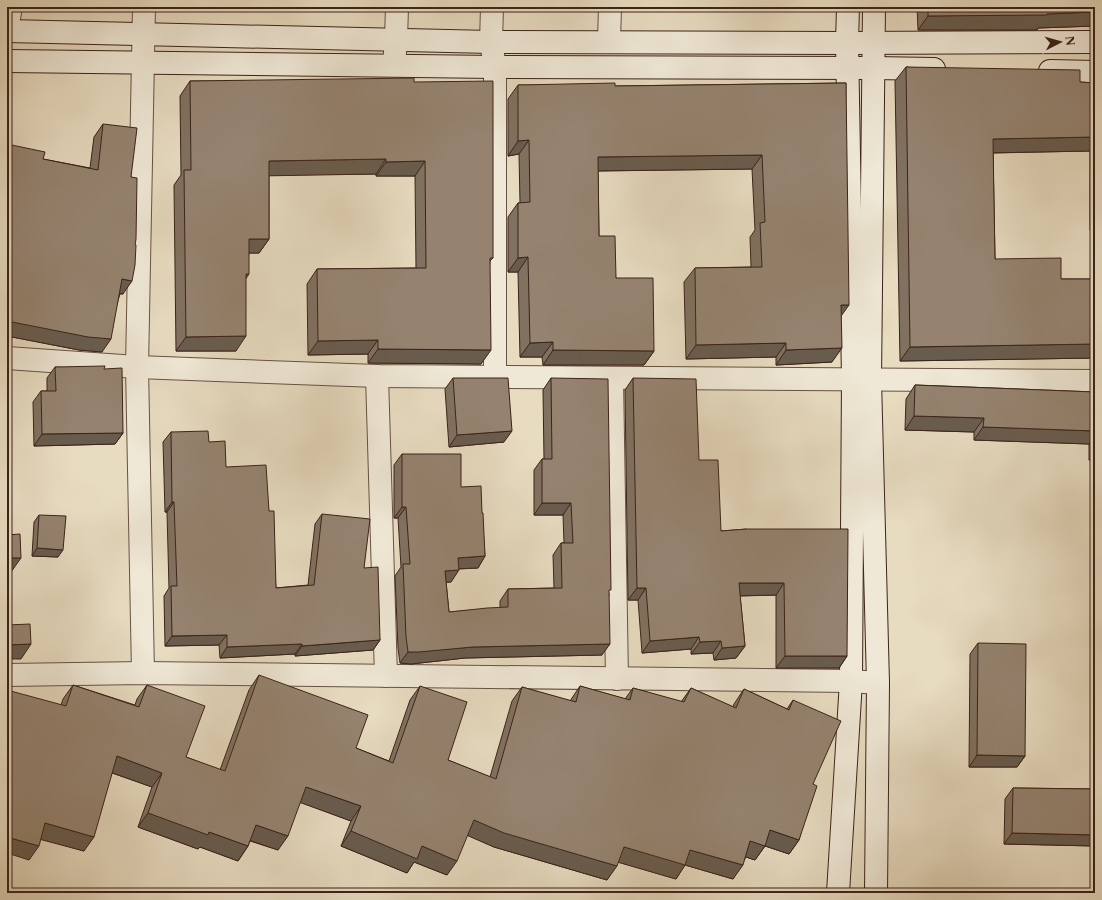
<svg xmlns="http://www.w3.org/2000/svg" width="1102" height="900" font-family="'Libre Caslon Text',serif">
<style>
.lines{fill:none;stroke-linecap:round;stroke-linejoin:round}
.street-casing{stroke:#675144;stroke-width:24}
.secondary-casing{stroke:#3c231a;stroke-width:24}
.street{stroke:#efe8d6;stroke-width:22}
.secondary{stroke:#efe8d6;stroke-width:22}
.wall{fill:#807160;stroke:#3c231a}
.shaded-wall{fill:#685c4e;stroke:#3c231a}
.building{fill:#958370;stroke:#3c231a}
</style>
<rect width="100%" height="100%" fill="#e7dbc0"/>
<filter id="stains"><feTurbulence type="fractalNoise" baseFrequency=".005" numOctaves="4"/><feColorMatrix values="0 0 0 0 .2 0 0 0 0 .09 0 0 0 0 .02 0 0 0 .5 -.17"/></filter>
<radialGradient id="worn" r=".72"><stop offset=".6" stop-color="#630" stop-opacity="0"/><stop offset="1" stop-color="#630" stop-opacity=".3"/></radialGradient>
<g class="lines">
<defs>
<g id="street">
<polyline points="492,7 491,42 495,67 495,377"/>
<polyline points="7,29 11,7"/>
<polyline points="609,41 610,7"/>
<polyline points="394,65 396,40 397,7"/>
<polyline points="7,358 137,367 377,376 1095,381"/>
<polyline points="377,376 386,676"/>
<polyline points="612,379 617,679"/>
<polyline points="143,673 137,367 144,7"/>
<polyline points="7,675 143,673 851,681 878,683"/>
</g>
<g id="secondary">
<polyline points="874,7 870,380 878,683 876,893"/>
<polyline points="7,31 491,42 847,43 1095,42"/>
<polyline points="7,61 495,67 874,68 934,69"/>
<polyline points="1050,71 1095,72"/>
<polyline points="838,893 851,681 853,379 847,43 848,7"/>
</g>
</defs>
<use href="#street" class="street-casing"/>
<use href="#secondary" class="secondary-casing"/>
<use href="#street" class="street"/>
<use href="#secondary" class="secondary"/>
</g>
<g class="wall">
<polygon points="917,7 1095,7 1095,26 1038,28 1037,30 918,30"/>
<polygon points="906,67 1080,82 1095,83 1095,230 1090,230 1090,151 993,153 995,259 1061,279 1095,279 1095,358 900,361 895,81"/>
<polygon points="190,81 414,82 493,258 490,261 481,364 368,363 368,354 308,355 307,284 317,269 416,268 415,176 376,176 376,174 269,175 269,239 259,253 249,253 236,351 176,351 174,185 181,175 180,96"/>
<polygon points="846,83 841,317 832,362 776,365 776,357 686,359 684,282 695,268 751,267 750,237 755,230 752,169 598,171 599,236 616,278 654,351 644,365 543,365 542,357 520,357 518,272 508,272 508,217 518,203 520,203 519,154 508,156 508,99 518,85 615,86"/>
<polygon points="103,124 131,177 123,294 120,294 102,352 79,350 7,336 7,144 43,159 90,168 94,137"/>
<polygon points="55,367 104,369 123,433 115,444 34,446 33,402 41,391 47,391 47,378"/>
<polygon points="453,378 504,442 449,447 445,389"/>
<polygon points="551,378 609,594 602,655 465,658 411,664 400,663 398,648 395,576 401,567 398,518 394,518 394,465 402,454 461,487 482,513 485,556 478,568 459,569 451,582 446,582 449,612 500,608 500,601 508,589 554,588 553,555 561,543 564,543 563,515 534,515 534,470 542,459 544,459 543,390"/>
<polygon points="633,378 699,460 721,531 747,529 847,656 839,668 776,668 776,595 740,596 745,646 736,658 714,660 713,653 691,654 691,649 642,653 638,600 628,600 625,390"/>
<polygon points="915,385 1095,392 1095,460 1089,460 1089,444 974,440 974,432 905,430 906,399"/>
<polygon points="171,432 209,442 226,467 269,511 276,588 308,585 315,524 322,514 364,568 380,640 373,650 295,656 295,654 220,658 219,645 165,646 164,596 169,588 167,512 165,512 163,442"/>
<polygon points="39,515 58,557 32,556 34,522"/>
<polygon points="978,643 1025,756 1017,767 969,767 970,654"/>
<polygon points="259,675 356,748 389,761 410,700 420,686 448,760 490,777 512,701 522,687 570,701 580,686 625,699 633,688 681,702 691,688 733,707 734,704 744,689 787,709 793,700 813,784 799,840 789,854 765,846 755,860 746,857 733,879 685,865 676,879 618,862 607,880 494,847 467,835 447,875 414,862 407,873 341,846 351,821 300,802 278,850 250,841 248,846 238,861 200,847 198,849 138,827 152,787 112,773 84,851 41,839 29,860 61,705 63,699 73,685 135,705 137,699 147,685 186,757 220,770 249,690"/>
<polygon points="1013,788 1095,789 1095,846 1004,844 1005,799"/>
</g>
<g class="shaded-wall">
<polygon points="1095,12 1095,26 1038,28 1037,30 918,30 928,16 1047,14"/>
<polygon points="1095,137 1095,145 1090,151 983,153 993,139"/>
<polygon points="529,140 519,154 508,156 518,141"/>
<polygon points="762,155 752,169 588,171 598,157"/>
<polygon points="386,159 376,174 258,176 269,161"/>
<polygon points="425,161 415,176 376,176 386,162"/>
<polygon points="1095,224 1095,230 1090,230"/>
<polygon points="249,239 269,239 259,253 239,253"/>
<polygon points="528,257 518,272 508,272 518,258"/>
<polygon points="246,274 249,274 239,289"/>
<polygon points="122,279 132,281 123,294 113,292"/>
<polygon points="841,305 849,305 839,319"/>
<polygon points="7,321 111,339 102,352 79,350 7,336"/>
<polygon points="246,336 236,351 176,351 186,337"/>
<polygon points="378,340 368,354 308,355 318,341"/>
<polygon points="553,342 542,357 520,357 530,343"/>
<polygon points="786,343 776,357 686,359 696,345"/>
<polygon points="1095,344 1095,358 900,361 910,347"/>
<polygon points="842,348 832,362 776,365 786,350"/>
<polygon points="378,349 491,350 481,364 368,363"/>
<polygon points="553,350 654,351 644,365 543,365"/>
<polygon points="914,416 984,418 974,432 905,430"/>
<polygon points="983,427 1095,431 1095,436 1089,444 974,440"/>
<polygon points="512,431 504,442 449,447 457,435"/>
<polygon points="123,433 115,444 34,446 42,434"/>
<polygon points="1095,451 1095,460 1089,460"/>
<polygon points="172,502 174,502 167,512 165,512"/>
<polygon points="542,503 571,503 563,515 534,515"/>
<polygon points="402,507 406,507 398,518 394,518"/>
<polygon points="37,548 63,550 58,557 32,556"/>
<polygon points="485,556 478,568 450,569 458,558"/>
<polygon points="7,558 21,558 11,572 7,572"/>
<polygon points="459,570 451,582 437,583 445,571"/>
<polygon points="739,583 784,583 776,595 731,596"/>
<polygon points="637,588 646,588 638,600 628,600"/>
<polygon points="227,635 219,645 165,646 172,636"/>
<polygon points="699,637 691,649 642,653 650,641"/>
<polygon points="380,640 373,650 295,656 302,646"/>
<polygon points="721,641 713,653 691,654 700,642"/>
<polygon points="31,644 21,659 7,659 7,645"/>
<polygon points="302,644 295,654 220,658 227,647"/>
<polygon points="610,644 602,655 465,658 411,664 400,663 408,652 473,647"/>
<polygon points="745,646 736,658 714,660 722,648"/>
<polygon points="785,656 847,656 839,668 776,668"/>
<polygon points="977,755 1025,756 1017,767 969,767"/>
<polygon points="117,756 162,773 152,787 107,771"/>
<polygon points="306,787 361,806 351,821 296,801"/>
<polygon points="148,813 209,832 248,846 238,861 200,847 198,849 138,827"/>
<polygon points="474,820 617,866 607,880 494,847 464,834"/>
<polygon points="45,823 94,837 84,851 35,838"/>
<polygon points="256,825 288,836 278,850 246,839"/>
<polygon points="770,830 799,840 789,854 765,846 755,860 740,855 750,841"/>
<polygon points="351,831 422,846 457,861 447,875 414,862 407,873 341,846"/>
<polygon points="1012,833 1095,835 1095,846 1004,844"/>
<polygon points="7,837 39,846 29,860 7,853"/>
<polygon points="624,847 690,850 743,865 733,879 685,865 676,879 614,861"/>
</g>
<g class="building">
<polygon points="928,7 1095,7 1095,12 1047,14 1047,15 928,16"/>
<polygon points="906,67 1080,70 1080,82 1095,83 1095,137 993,139 995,259 1061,258 1061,279 1095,279 1095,344 910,347"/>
<polygon points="414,78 414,82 493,81 493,258 490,258 491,350 378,349 378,340 318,341 317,269 426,268 425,161 386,162 386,159 269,161 269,239 249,239 249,274 246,274 246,336 186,337 184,170 191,170 190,81"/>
<polygon points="615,83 615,86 846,83 849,305 841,305 842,348 786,350 786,343 696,345 695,268 762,267 760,223 765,222 762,155 598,157 599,236 615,236 616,278 653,278 654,351 553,350 553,342 530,343 528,257 518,258 518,203 530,202 529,140 518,141 518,85"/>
<polygon points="103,124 137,128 131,177 137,178 136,239 135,245 136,245 135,265 132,281 122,279 111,339 88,337 7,321 7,144 45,152 43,159 98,170"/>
<polygon points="105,366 104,369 122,368 123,433 42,434 41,391 56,391 55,367"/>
<polygon points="453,378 508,378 512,431 457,435"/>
<polygon points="551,378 608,379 611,590 609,590 610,644 473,647 419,652 408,652 406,637 403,564 410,564 406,507 402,507 402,454 461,454 461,487 481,486 482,513 483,513 485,556 458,558 459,570 445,571 449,612 487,608 508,607 508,589 562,588 561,543 573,543 571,503 542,503 542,459 552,459"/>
<polygon points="633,378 696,379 699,460 718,460 721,531 747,529 848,529 847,656 785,656 784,583 739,583 745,646 722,648 721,641 700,642 699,637 650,641 646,588 637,588"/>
<polygon points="915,385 1095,392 1095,431 983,427 984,418 914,416"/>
<polygon points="208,431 209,442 225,441 226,467 266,465 269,511 274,511 276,588 314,585 322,514 370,519 364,568 378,567 380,640 302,646 302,644 227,647 227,635 172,636 171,586 177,586 174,502 172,502 171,432"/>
<polygon points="39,515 66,516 63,550 37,548"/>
<polygon points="20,534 21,558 7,558 7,535"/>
<polygon points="30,624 31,644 7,645 7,625"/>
<polygon points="978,643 1026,644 1025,756 977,755"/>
<polygon points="259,675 368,715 356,748 393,763 420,686 467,702 448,760 496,779 522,687 576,702 580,686 630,700 633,688 684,702 691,688 736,708 744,689 789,710 793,700 841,721 813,784 817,786 799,840 770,830 765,846 750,841 743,865 690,850 685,865 624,847 617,866 504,833 474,820 457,861 422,846 417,859 351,831 361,806 306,787 288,836 256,825 248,846 209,832 208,835 148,813 162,773 117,756 94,837 45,823 39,846 7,837 7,690 66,706 73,685 139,707 147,685 205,706 186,757 225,771"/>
<polygon points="1013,788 1095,789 1095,835 1012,833"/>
</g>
<rect width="1102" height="900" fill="none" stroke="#e7dbc0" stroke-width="24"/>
<rect x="8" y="8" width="1086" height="884" fill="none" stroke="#3c231a" stroke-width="2"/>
<rect x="12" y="12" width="1078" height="876" fill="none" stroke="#3c231a"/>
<g transform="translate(1060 42) rotate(84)" stroke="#efe8d6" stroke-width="3" paint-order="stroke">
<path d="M0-3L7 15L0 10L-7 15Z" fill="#3c231a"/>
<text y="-6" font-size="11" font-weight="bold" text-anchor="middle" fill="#3c231a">N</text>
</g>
<rect width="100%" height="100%" filter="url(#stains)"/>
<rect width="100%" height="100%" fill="url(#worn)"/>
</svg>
